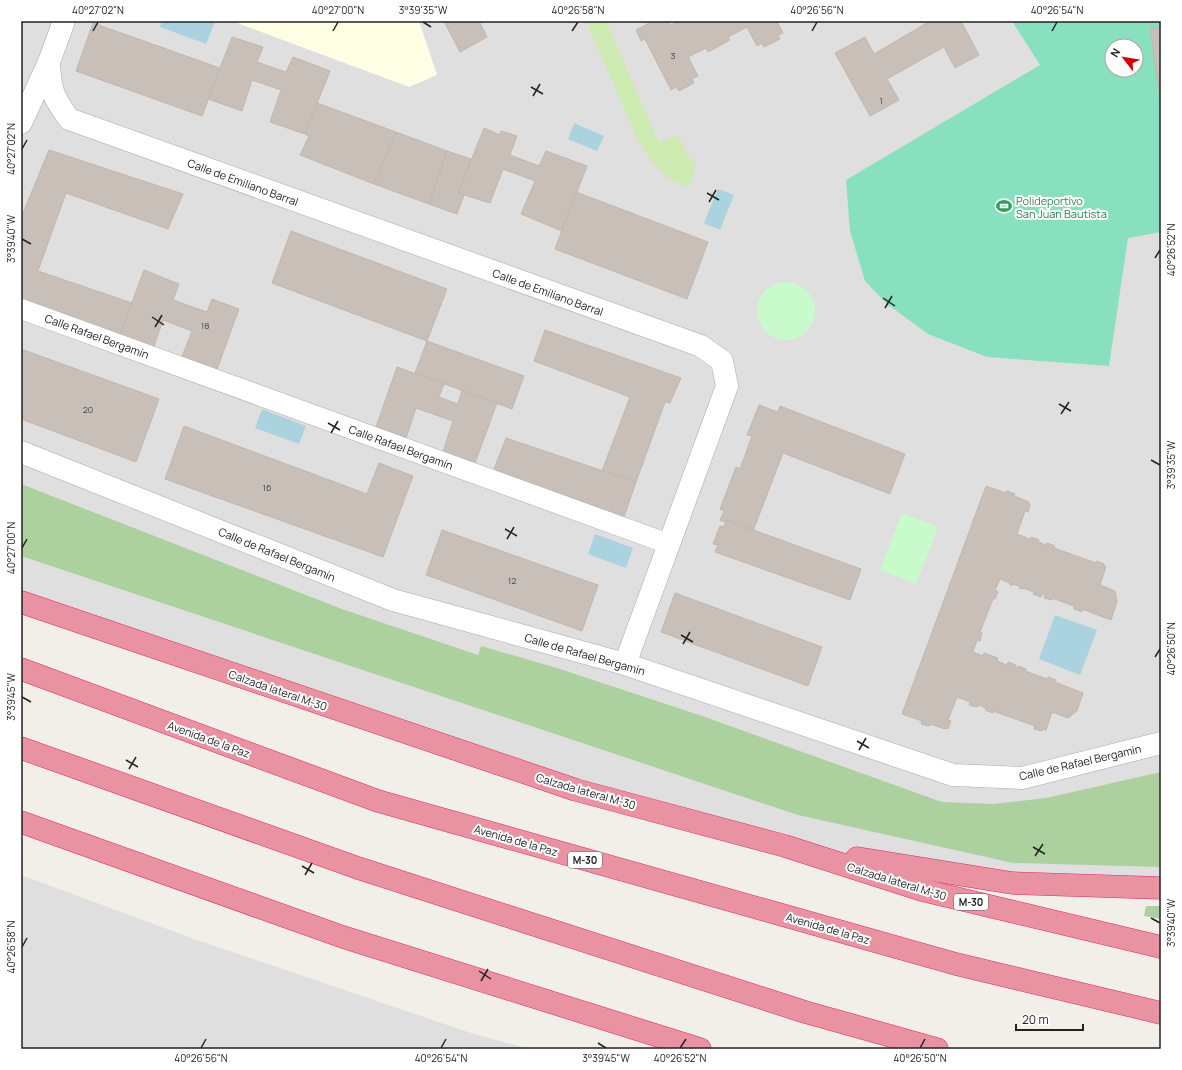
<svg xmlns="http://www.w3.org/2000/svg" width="1182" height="1070" font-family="Manrope,sans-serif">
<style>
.residential{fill:#e0dfdf;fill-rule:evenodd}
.education{fill:#ffffe5}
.grass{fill:#cdebb0}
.forest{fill:#add19e}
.park{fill:#c8facc}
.pitch{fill:#88e0be;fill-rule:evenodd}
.water{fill:#aad3df}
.building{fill:#c7bfb8;stroke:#c4b6ab}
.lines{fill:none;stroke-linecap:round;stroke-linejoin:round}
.pedestrian-casing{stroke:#a9a9a9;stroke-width:21}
.minor-casing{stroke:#a9a9a9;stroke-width:23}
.motorway-casing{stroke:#dc2a67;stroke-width:23}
.pedestrian{stroke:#fff;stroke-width:20}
.minor{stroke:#fff;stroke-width:22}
.motorway{stroke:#e892a2;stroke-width:22}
.ticks{fill:none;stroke:#222;stroke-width:1.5}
.labels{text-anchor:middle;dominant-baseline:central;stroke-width:4;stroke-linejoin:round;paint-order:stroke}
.number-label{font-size:9px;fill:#4b4948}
.shield{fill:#fff;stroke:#646464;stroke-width:1}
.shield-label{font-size:10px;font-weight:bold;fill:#222}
.street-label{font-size:11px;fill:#222;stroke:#fff}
.leisure-label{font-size:11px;fill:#27864d;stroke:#fff;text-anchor:start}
.neatline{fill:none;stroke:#222;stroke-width:1.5}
.ticks-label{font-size:10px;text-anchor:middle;fill:#222}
</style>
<rect width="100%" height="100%" fill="#f2efe9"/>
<g class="residential">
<path d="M21,21h1140v867l-149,-5 -227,-37 -764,-244zM1112,46h24v24h-24z"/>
<polygon points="21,875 197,940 474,1034 530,1049 21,1049"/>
</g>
<polygon class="education" points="232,21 419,21 437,75 409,87"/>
<path class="grass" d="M590,21h16l53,122 19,-8 11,22 8,7 -8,23c-23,-4 -40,-29 -51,-47l-50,-114z"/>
<g class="forest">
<polygon points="21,484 342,609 478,655 481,646 557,668 705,717 942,802 993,804 1046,798 1161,772 1161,867 1013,863 798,815 21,556"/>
<polygon points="1146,906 1161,906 1161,919 1144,916"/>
</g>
<g class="park">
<circle cx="786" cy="311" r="29"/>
<polygon points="902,513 938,527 916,584 880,570"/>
</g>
<path class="pitch" d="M1012,21h149v211l-33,6 -19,128 -122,-9 -59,-23 -41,-30 -22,-23 -15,-50 -4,-51 194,-115zM1112,46h24v24h-24z"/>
<g class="water">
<polygon points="162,21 213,21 215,22 206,44 160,27"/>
<polygon points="574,123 604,136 597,151 568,139"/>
<polygon points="718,189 734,195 720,230 704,223"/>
<polygon points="262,409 306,426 299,444 255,428"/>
<polygon points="595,534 633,548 626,568 588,554"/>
<polygon points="1055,615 1097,630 1080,675 1039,659"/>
</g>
<g class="building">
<polygon points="444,21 479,21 487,37 460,52"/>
<polygon points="653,21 669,21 671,25 679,21 777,21 783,33 778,35 780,39 764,47 762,43 757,46 747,27 728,37 730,40 708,52 706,48 688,57 698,76 692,79 694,83 679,91 676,87 671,90 645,39 641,41 636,30"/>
<polygon points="930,21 961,21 979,55 955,68 944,47 887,79 899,100 870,116 835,53 865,37 874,54"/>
<polygon points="93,23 220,68 202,116 76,71"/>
<polygon points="1161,27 1161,104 1150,28"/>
<polygon points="232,37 263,47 257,62 286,72 293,57 330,71 305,134 270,122 281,90 252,80 242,111 208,99"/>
<polygon points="317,103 396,132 374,184 300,155 309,136 305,134"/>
<polygon points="484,128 500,135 501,131 517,136 510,155 539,166 546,151 587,166 562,231 521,214 535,181 503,169 490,203 458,193"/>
<polygon points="396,132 447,151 429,204 374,184"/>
<polygon points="49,150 183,194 168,229 66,193 38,271 132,303 119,337 21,300 21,218"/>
<polygon points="447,151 471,159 458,193 464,195 457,214 429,204"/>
<polygon points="576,192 708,242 687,299 555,249"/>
<polygon points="291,231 447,289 427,341 272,283"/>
<polygon points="144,270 179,284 173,300 207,312 212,299 239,309 216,372 181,359 192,331 163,320 153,349 119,337"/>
<polygon points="545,330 681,378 670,403 665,402 636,482 602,471 630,397 534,361"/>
<polygon points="427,341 524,376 512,409 415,373"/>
<polygon points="21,349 159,399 136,462 21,419"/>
<polygon points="397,367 444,384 439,397 458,404 462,390 497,403 475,463 443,452 453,421 416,408 406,438 376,427"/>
<polygon points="759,405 778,412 780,406 905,454 890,494 783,453 753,531 726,520 725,522 720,520 724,511 720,509 736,467 740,469 752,436 747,435"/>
<polygon points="184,426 367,494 379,463 413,476 383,557 165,479"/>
<polygon points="506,438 636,482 624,517 493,472"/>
<polygon points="986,486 1006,493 1007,491 1015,494 1014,496 1029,502 1028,504 1030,504 1028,512 1025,511 1017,534 1030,539 1031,537 1039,540 1038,542 1046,545 1047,543 1055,546 1054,548 1096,563 1097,561 1104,564 1104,566 1106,567 1100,585 1115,591 1117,602 1111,620 1082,609 1082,612 1074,609 1074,606 1052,598 1052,600 1044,598 1045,595 1042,594 1041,597 1033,594 1034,592 1023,588 1023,589 1019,588 1020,586 1012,584 1012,586 1010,585 1010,583 1000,579 995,590 998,592 995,599 993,599 980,632 982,633 980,641 977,640 973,652 983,656 984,653 998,658 997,661 1007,665 1008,662 1016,665 1015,667 1017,668 1018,666 1026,669 1025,671 1047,679 1048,677 1056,680 1055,682 1083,693 1077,711 1068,718 1052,712 1046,730 1043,729 1042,731 1034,729 1035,726 993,711 993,713 985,710 986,708 978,705 977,707 969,705 970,702 957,697 948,720 951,721 948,729 945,728 945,729 930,724 929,726 921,724 922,721 902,714"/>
<polygon points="726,520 861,569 850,600 715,552 718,545 713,544 720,526 724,527"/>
<polygon points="442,530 598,585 582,631 426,575"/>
<polygon points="675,593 822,647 808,686 661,632"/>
</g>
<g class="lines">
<defs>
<polyline id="pedestrian" points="21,309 669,544"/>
<g id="minor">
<path d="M49,62c1,28 4,35 20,57l632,227 21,15 5,25 -102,278"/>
<polyline points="21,123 49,62 64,21"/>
<polyline points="21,452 393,600 625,664 953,775 1022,778 1161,743"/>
</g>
<g id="motorway">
<polyline points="21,602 576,790 785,846 922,890 1161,947"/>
<polyline points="21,669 378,801 956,964 1161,1013"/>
<polyline points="21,748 358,868 805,1012 937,1049"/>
<polyline points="21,822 343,937 700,1049"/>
<polyline points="857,858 1012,883 1161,888"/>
</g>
</defs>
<use href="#pedestrian" class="pedestrian-casing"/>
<use href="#minor" class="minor-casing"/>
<use href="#motorway" class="motorway-casing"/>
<use href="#pedestrian" class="pedestrian"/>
<use href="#minor" class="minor"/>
<use href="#motorway" class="motorway"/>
</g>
<path class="ticks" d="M423,22l8,5M93,31l5,-9M333,31l5,-9M572,31l6,-9M812,31l5,-9M1052,31l5,-9M531,87l12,7M533,96l7,-12M22,149l5,-9M707,193l12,7M709,202l7,-12M22,239l9,5M1155,258l5,-8M883,298l12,8M885,308l7,-12M152,317l12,8M155,327l7,-12M1059,404l12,7M1061,414l8,-12M328,423l12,7M331,433l7,-12M1151,460l9,5M505,529l12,7M507,539l7,-12M22,548l5,-9M681,635l12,7M683,644l7,-12M1155,657l5,-8M22,697l9,5M857,741l12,7M859,750l7,-12M126,760l12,7M129,769l7,-12M1033,847l12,7M1035,856l8,-12M302,866l12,7M305,875l7,-12M1151,918l9,5M22,947l5,-9M479,971l12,8M481,981l7,-12M598,1043l8,5M201,1048l5,-9M441,1048l5,-9M680,1048l6,-9M920,1048l5,-9"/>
<defs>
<symbol id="stadium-bare" viewBox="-9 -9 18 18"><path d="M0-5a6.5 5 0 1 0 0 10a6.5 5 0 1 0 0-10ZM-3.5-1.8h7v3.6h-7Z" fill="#2e9e5b" stroke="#fff" stroke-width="2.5" paint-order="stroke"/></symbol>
</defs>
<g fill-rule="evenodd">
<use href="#stadium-bare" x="993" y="195" width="22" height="22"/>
</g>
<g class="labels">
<g class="number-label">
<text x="673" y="55">3</text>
<text x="881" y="100">1</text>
<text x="205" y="325">18</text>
<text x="88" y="409">20</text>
<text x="267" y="487">16</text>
<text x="512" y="580">12</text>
</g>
<g class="shield">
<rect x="568" y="852" width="34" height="16" rx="3"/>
<rect x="954" y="894" width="34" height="16" rx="3"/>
</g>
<g class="shield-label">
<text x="585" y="860">M-30</text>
<text x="971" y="902">M-30</text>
</g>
<g class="street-label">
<text transform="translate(243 182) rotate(20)">Calle de Emiliano Barral</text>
<text transform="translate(548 292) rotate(20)">Calle de Emiliano Barral</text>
<text transform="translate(97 336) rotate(20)">Calle Rafael Bergamín</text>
<text transform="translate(401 447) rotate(20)">Calle Rafael Bergamín</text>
<text transform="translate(277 554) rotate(22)">Calle de Rafael Bergamín</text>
<text transform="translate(585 654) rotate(16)">Calle de Rafael Bergamín</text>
<text transform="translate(278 690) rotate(19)">Calzada lateral M-30</text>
<text transform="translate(209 739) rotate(20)">Avenida de la Paz</text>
<text transform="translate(1080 762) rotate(-13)">Calle de Rafael Bergamín</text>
<text transform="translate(586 791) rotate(16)">Calzada lateral M-30</text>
<text transform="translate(516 840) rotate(16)">Avenida de la Paz</text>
<text transform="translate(897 881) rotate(17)">Calzada lateral M-30</text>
<text transform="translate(828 928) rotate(16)">Avenida de la Paz</text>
</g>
<g class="leisure-label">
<text x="1016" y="200">Polideportivo<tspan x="1016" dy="13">San Juan Bautista</tspan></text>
</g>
</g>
<rect width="1182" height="1070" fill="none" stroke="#ffffff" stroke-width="44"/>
<g transform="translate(1124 58) rotate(301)"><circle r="19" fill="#ffffff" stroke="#a7a7a7"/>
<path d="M0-3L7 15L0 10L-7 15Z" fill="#d40000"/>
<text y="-6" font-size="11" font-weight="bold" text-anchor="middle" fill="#222222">N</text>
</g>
<path d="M1016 1024v6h67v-6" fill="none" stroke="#222222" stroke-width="2"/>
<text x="1022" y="1024" font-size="12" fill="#222222" stroke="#ffffff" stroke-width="3" paint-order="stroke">20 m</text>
<rect x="22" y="22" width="1138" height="1026" class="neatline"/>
<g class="ticks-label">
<text x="98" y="14">40°27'02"N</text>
<text x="338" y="14">40°27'00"N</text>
<text x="423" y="14">3°39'35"W</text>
<text x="578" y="14">40°26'58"N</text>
<text x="817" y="14">40°26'56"N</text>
<text x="1057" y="14">40°26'54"N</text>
<text transform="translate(11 149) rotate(-90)" y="4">40°27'02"N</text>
<text transform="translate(11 239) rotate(-90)" y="4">3°39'40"W</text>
<text transform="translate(1171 250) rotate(-90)" y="4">40°26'52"N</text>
<text transform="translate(1171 465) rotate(-90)" y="4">3°39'35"W</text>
<text transform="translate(11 548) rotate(-90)" y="4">40°27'00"N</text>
<text transform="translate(1171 649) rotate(-90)" y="4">40°26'50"N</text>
<text transform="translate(11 697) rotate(-90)" y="4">3°39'45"W</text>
<text transform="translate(1171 923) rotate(-90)" y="4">3°39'40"W</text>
<text transform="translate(11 947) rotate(-90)" y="4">40°26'58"N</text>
<text x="201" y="1062">40°26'56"N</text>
<text x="441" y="1062">40°26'54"N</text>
<text x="606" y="1062">3°39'45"W</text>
<text x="680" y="1062">40°26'52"N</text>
<text x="920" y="1062">40°26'50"N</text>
</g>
</svg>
